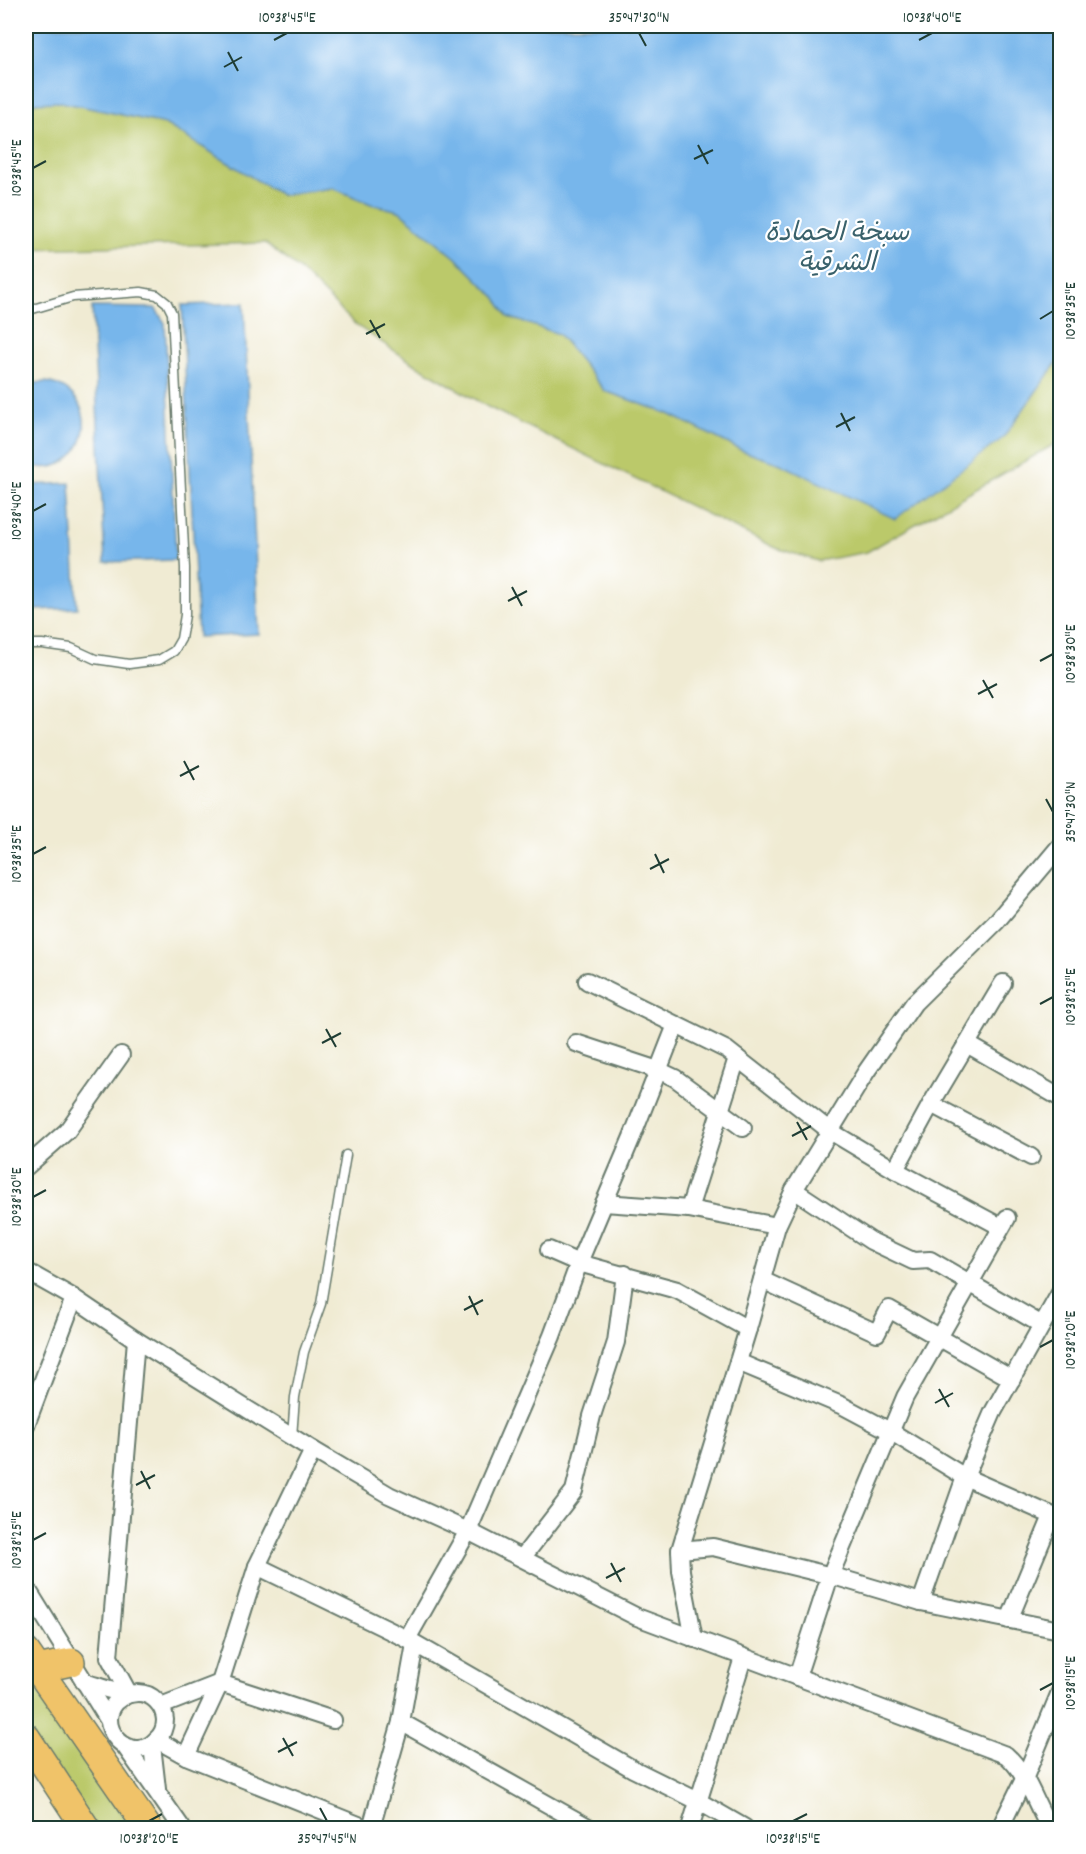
<svg xmlns="http://www.w3.org/2000/svg" width="1086" height="1854" font-family="Dekko,'Playpen Sans Arabic',sans-serif">
<style>
.green{fill:#bbc96b;stroke:#6d8350;stroke-width:1.5}
.water{fill:#77b6eb;stroke:#4b7a90;stroke-width:1.5}
.lines{fill:none;stroke-linecap:round;stroke-linejoin:round}
.service-casing{stroke:#687a6c;stroke-width:11}
.minor-casing{stroke:#687a6c;stroke-width:20}
.trunk-casing{stroke:#687a6c;stroke-width:30}
.service{stroke:#fff;stroke-width:8}
.minor{stroke:#fff;stroke-width:16}
.trunk{stroke:#f0c369;stroke-width:27}
.ticks{fill:none;stroke:#1f3d34;stroke-width:2}
.labels{text-anchor:middle;dominant-baseline:central;stroke-width:4.5;stroke-linejoin:round;paint-order:stroke}
.water-label{font-size:26px;font-style:italic;fill:#39616b;stroke:#fff}
.neatline{fill:none;stroke:#1f3d34;stroke-width:2}
.ticks-label{font-size:15px;text-anchor:middle;fill:#1f3d34}
</style>
<rect width="100%" height="100%" fill="#fff"/>
<filter id="ink" filterUnits="userSpaceOnUse"><feTurbulence type="fractalNoise" baseFrequency=".0167" numOctaves="2"/><feDisplacementMap in="SourceGraphic" scale="12" xChannelSelector="R" yChannelSelector="G"/><feConvolveMatrix kernelMatrix="1 2 1 2 8 2 1 2 1" color-interpolation-filters="sRGB"/></filter>
<filter id="wash" filterUnits="userSpaceOnUse"><feTurbulence type="fractalNoise" baseFrequency=".008" numOctaves="4" result="noise"/><feDisplacementMap in="SourceGraphic" scale="24" xChannelSelector="R" yChannelSelector="G"/><feGaussianBlur stdDeviation="1.35" result="paint"/><feColorMatrix in="noise" values="0 0 0 0 0 0 0 0 0 0 0 0 0 0 0 0 0 1.4 0 .05"/><feComposite in="paint" operator="in"/></filter>
<g filter="url(#wash)">
<rect width="100%" height="100%" fill="#f0ebd3"/>
<g class="green">
<polygon points="61,102 165,124 281,195 333,188 371,204 399,211 455,257 496,298 508,317 559,334 605,391 669,414 743,451 781,464 1003,438 1060,358 1060,441 867,552 818,561 776,548 488,407 413,363 356,325 301,271 265,243 26,249 26,103"/>
<polygon points="26,1674 133,1828 94,1828 26,1730"/>
</g>
<g class="water">
<polygon points="26,26 1060,26 1060,358 1003,438 895,519 781,464 743,451 669,414 605,391 559,334 508,317 496,298 455,257 399,211 371,204 333,188 281,195 165,124 61,102 26,103"/>
<polygon points="244,303 259,634 198,637 182,305"/>
<polygon points="92,307 155,308 165,323 176,560 105,562"/>
<path d="M46,382c64,11 41,104 -20,82v-79l9,-2z"/>
<polygon points="70,483 77,608 35,610 28,485"/>
</g>
</g>
<g filter="url(#ink)">
<g class="lines">
<defs>
<g id="service">
<polyline points="26,311 73,297 141,292 157,295 167,303 172,313 185,568 185,615 181,639 174,651 159,660 129,664 95,659 71,648 42,644 26,644"/>
<polyline points="292,1437 295,1397 304,1352 321,1304 346,1155"/>
</g>
<g id="minor">
<polyline points="587,981 727,1050 830,1131 895,1170 1001,1227"/>
<polyline points="576,1043 658,1070 675,1078 743,1128"/>
<polyline points="967,1044 1059,1097"/>
<polyline points="931,1104 1031,1157"/>
<polyline points="26,1167 67,1131 121,1055"/>
<polyline points="895,1170 931,1104 1003,983"/>
<polyline points="794,1190 871,1241 913,1261 930,1260 1042,1325"/>
<polyline points="604,1203 689,1209 777,1226"/>
<polyline points="689,1209 737,1058"/>
<polyline points="549,1250 579,1263 677,1290 748,1329"/>
<path d="M26,1271l48,27 62,42 177,110 76,45 79,36 169,86 369,138c22,19 29,49 44,73"/>
<polyline points="762,1280 877,1333 889,1309 1012,1379"/>
<polyline points="738,1362 843,1406 890,1431 965,1477 1060,1519"/>
<polyline points="26,1425 74,1298"/>
<polyline points="680,1550 713,1547 840,1578 921,1602 1060,1630"/>
<polyline points="522,1558 574,1491 592,1416 616,1342 625,1274"/>
<polyline points="257,1566 407,1639 633,1769 698,1801 745,1828"/>
<polyline points="26,1587 109,1721"/>
<polyline points="921,1602 965,1477 993,1412 1060,1293"/>
<polyline points="1009,1620 1052,1516"/>
<polyline points="407,1639 468,1531 552,1336 580,1260 632,1137 676,1025"/>
<polyline points="694,1639 681,1571 680,1550 748,1329 777,1226 794,1190 866,1072 914,1003 996,922 1060,846"/>
<polyline points="797,1677 830,1576 905,1397 1007,1218"/>
<path d="M84,1682c14,4 32,11 45,12 3,0 6,-1 9,-1 14,0 26,12 27,27 0,7 -3,15 -9,20 -29,31 -73,-27 -27,-46"/>
<polyline points="129,1694 109,1657 136,1340"/>
<polyline points="161,1706 220,1683 333,1720"/>
<polyline points="401,1722 590,1828"/>
<polyline points="157,1740 186,1756 366,1828"/>
<polyline points="124,1745 182,1828"/>
<polyline points="152,1745 157,1789"/>
<polyline points="186,1756 220,1683 257,1566 313,1450"/>
<polyline points="371,1828 401,1722 415,1644"/>
<polyline points="690,1828 743,1658"/>
<polyline points="1000,1828 1025,1777 1060,1692"/>
</g>
<g id="trunk">
<polyline points="26,1652 148,1828"/>
<polyline points="37,1669 71,1662"/>
<polyline points="26,1737 86,1828"/>
</g>
</defs>
<use href="#service" class="service-casing"/>
<use href="#minor" class="minor-casing"/>
<use href="#trunk" class="trunk-casing"/>
<use href="#service" class="service"/>
<use href="#minor" class="minor"/>
<use href="#trunk" class="trunk"/>
</g>
</g>
<path class="ticks" d="M639,33l7,13M274,40l13,-7M919,40l13,-7M228,52l10,19M224,67l18,-10M698,145l10,19M694,159l19,-9M33,168l13,-7M1040,319l13,-8M370,320l10,18M366,334l19,-10M841,413l9,18M836,427l19,-10M33,511l13,-7M512,587l10,19M508,601l19,-10M1040,661l13,-7M983,680l10,18M978,694l19,-10M184,761l10,19M180,776l19,-10M1046,799l7,13M33,854l13,-7M655,854l9,19M650,869l19,-10M1040,1004l13,-7M326,1029l10,18M322,1043l19,-10M797,1122l10,18M792,1136l19,-10M33,1197l13,-7M469,1296l9,19M464,1310l19,-10M1040,1347l13,-7M939,1389l10,18M935,1403l18,-10M141,1471l9,18M136,1485l19,-10M33,1540l13,-7M611,1563l10,19M606,1578l19,-10M1040,1690l13,-7M283,1738l10,18M278,1752l19,-10M320,1808l7,13M149,1821l13,-7M793,1821l14,-7"/>
<g class="labels">
<g class="water-label">
<text x="837" y="234">سبخة الحمادة<tspan x="837" dy="30">الشرقية</tspan></text>
</g>
</g>
<rect width="1086" height="1854" fill="none" stroke="#fff" stroke-width="66"/>
<rect x="33" y="33" width="1020" height="1788" class="neatline"/>
<g class="ticks-label">
<text x="287" y="22">10°38'45"E</text>
<text x="639" y="22">35°47'30"N</text>
<text x="932" y="22">10°38'40"E</text>
<text transform="translate(16 168) rotate(-90)" y="5">10°38'45"E</text>
<text transform="translate(1070 311) rotate(-90)" y="5">10°38'35"E</text>
<text transform="translate(16 511) rotate(-90)" y="5">10°38'40"E</text>
<text transform="translate(1070 654) rotate(-90)" y="5">10°38'30"E</text>
<text transform="translate(1070 812) rotate(-90)" y="5">35°47'30"N</text>
<text transform="translate(16 854) rotate(-90)" y="5">10°38'35"E</text>
<text transform="translate(1070 997) rotate(-90)" y="5">10°38'25"E</text>
<text transform="translate(16 1197) rotate(-90)" y="5">10°38'30"E</text>
<text transform="translate(1070 1340) rotate(-90)" y="5">10°38'20"E</text>
<text transform="translate(16 1540) rotate(-90)" y="5">10°38'25"E</text>
<text transform="translate(1070 1683) rotate(-90)" y="5">10°38'15"E</text>
<text x="149" y="1843">10°38'20"E</text>
<text x="327" y="1843">35°47'45"N</text>
<text x="793" y="1843">10°38'15"E</text>
</g>
</svg>
